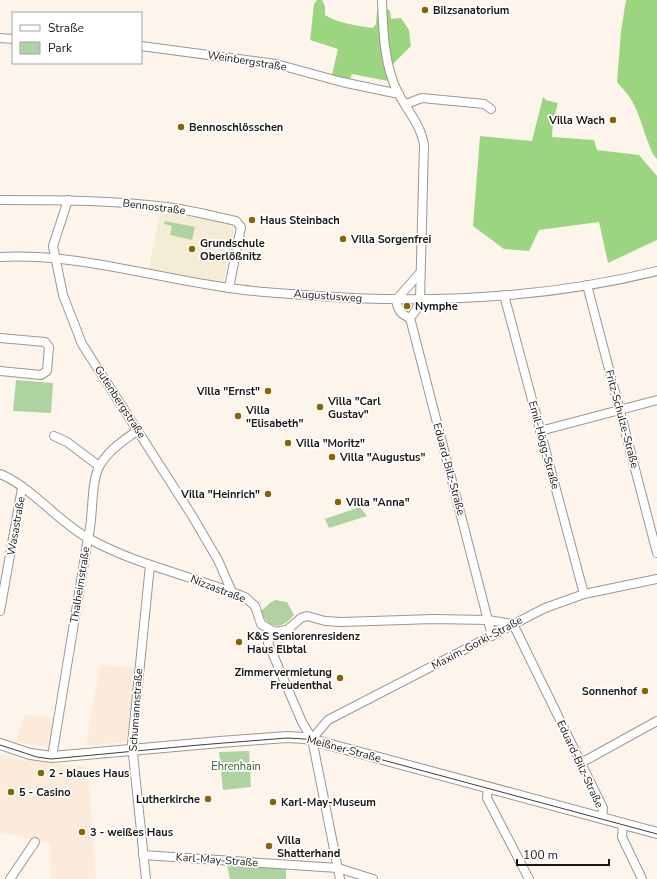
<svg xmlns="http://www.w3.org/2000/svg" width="657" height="879" font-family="'Nunito Sans',sans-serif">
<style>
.built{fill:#fcebda}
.education{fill:#f5ecd6}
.green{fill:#afd3a0}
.forest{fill:#9bd580}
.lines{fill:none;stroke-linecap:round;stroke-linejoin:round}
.minor-casing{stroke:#a0968c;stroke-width:10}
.major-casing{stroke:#a0968c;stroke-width:12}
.minor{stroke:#fff;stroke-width:8}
.major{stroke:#fff;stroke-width:10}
.tram{stroke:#423e39;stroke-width:1}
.poi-dot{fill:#886501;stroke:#fff;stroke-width:1.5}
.labels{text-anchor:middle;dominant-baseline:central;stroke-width:3.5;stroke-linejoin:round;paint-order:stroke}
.poi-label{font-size:11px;font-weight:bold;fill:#1c1814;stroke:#fff;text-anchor:start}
.street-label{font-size:11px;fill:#1c1814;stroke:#fff}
.park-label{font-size:11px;fill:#32571e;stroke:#fff}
</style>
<rect width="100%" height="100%" fill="#fdf5ec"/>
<g class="built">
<polygon points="100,665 135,668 127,740 125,742 86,746"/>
<polygon points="25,714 53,718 50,745 47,747 15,742"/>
<polygon points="0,754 16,759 88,767 96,879 51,879 50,844 0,832"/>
</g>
<polygon class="education" points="160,211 176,212 223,222 235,228 223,284 149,270"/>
<g class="green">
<polygon points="165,221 195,227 192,240 170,235 172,226 164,224"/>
<polygon points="16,380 53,383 51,413 13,411"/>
<polygon points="360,507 367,516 329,528 325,519"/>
<path d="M275,600l12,2 7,13c-12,14 -25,16 -33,-4l9,-8z"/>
<polygon points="249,751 251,787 223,790 219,752"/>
<polygon points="227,866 286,869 286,879 230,879"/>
</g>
<g class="forest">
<path d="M317,0h5l3,6v9c12,8 33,11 48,13l3,-4 1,-12 2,-4h7l4,3 1,8 10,-1 8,12 2,16 -22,22 -1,13 -36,-7 -2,5 -18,-4 6,-26 -28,-9 4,-36z"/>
<path d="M626,0h31v159c-8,-7 -16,-42 -23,-54 -4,-9 -11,-16 -17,-23l4,-50z"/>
<polygon points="543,97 546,100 558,103 553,122 552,137 594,140 597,150 639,155 657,176 657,240 608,263 599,222 539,230 529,251 504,249 473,226 480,136 532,141"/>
</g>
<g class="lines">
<defs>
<g id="minor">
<path d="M382,0c1,31 2,65 16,93 9,17 23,32 26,52l-4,155 -4,10 -6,8"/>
<polyline points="0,38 13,39"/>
<polyline points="141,46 276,64 342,82 399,94"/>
<polyline points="406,104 422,98 484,104 491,109"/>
<path d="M0,200c56,0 112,0 167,7 23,3 46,9 69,14l5,6 -12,61"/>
<polyline points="68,200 53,246 63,295 82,344 191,514 218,560 232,592"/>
<path d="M0,257c78,-4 154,21 230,31 24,4 49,5 73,7 118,9 238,5 354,-24"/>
<polyline points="587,285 657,553"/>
<polyline points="504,295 584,594"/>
<polyline points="396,300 420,273"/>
<path d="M396,300c2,10 4,14 14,18"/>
<polyline points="410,318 492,636"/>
<polyline points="0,338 45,342 49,347 47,371 41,375 0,371"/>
<polyline points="540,431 657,400"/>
<polyline points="54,436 67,442 99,466"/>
<path d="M0,474c32,13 57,47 88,64 49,28 106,38 157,59l10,9 6,18 13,8 13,-2 14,-12 6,-2 18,5 16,1 93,-3 54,1 25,4 90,184 -1,10"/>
<polyline points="0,611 22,488"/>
<polyline points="274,632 268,643 302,722 312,739 340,879"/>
<polyline points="312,739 328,720 545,608 584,594 657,579"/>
<path d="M52,757l36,-219c6,-20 2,-57 12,-73 9,-15 24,-25 38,-35"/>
<polyline points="581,763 657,721"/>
<polyline points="488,787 487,798 529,879"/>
<polyline points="623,824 622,837 642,879"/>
<polyline points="143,855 338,868 373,879"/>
<polyline points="10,879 35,842"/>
<polyline points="146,879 132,744 150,565"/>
</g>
<polyline id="major" points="0,744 30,754 52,757 220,742 287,737 305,738 657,833"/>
</defs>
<use href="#minor" class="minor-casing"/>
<use href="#major" class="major-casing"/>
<use href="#minor" class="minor"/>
<use href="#major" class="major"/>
<polyline class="tram" points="0,745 37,757 51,759 199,745 287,738 305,739 657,834"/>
</g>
<g class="poi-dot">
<circle cx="425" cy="10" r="4"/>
<circle cx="613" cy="120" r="4"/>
<circle cx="181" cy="127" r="4"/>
<circle cx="252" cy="220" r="4"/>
<circle cx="343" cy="239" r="4"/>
<circle cx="192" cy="249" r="4"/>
<circle cx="407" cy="306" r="4"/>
<circle cx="268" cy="391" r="4"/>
<circle cx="320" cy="407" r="4"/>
<circle cx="238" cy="416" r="4"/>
<circle cx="288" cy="443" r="4"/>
<circle cx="332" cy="457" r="4"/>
<circle cx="268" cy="494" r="4"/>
<circle cx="338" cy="502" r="4"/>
<circle cx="239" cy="642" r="4"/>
<circle cx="340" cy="678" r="4"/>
<circle cx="645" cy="691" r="4"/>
<circle cx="41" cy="773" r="4"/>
<circle cx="11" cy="792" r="4"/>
<circle cx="208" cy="799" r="4"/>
<circle cx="273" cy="802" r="4"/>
<circle cx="82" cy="832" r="4"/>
<circle cx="269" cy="846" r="4"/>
</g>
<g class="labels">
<g class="poi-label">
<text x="433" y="10">Bilzsanatorium</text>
<text x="605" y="120" text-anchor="end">Villa Wach</text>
<text x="189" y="127">Bennoschlösschen</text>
<text x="260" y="220">Haus Steinbach</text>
<text x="351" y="239">Villa Sorgenfrei</text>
<text x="200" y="243">Grundschule<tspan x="200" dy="13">Oberlößnitz</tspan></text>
<text x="415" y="306">Nymphe</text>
<text x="260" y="391" text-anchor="end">Villa "Ernst"</text>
<text x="328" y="401">Villa "Carl<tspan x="328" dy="13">Gustav"</tspan></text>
<text x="246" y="410">Villa<tspan x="246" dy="13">"Elisabeth"</tspan></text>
<text x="296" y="443">Villa "Moritz"</text>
<text x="340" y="457">Villa "Augustus"</text>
<text x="260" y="494" text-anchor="end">Villa "Heinrich"</text>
<text x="346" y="502">Villa "Anna"</text>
<text x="247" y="636">K&amp;S Seniorenresidenz<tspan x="247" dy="13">Haus Elbtal</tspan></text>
<text x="332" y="672" text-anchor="end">Zimmervermietung<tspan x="332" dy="13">Freudenthal</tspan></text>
<text x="637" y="691" text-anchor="end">Sonnenhof</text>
<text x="49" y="773">2 - blaues Haus</text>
<text x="19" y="792">5 - Casino</text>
<text x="200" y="799" text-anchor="end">Lutherkirche</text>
<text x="281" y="802">Karl-May-Museum</text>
<text x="90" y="832">3 - weißes Haus</text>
<text x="277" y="840">Villa<tspan x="277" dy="13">Shatterhand</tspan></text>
</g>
<g class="street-label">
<text transform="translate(247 61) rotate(9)">Weinbergstraße</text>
<text transform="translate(154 207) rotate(7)">Bennostraße</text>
<text transform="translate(328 296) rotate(4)">Augustusweg</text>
<text transform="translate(120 402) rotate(57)">Gutenbergstraße</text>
<text transform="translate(622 419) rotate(75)">Fritz-Schulze-Straße</text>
<text transform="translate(544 445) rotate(75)">Emil-Högg-Straße</text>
<text transform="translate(449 469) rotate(75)">Eduard-Bilz-Straße</text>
<text transform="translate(16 526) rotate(-80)">Wasastraße</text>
<text transform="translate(80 585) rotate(-81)">Thalheimstraße</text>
<text transform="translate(218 589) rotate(21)">Nizzastraße</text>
<text transform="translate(477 643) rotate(-28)">Maxim-Gorki-Straße</text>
<text transform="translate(136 710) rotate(-86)">Schumannstraße</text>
<text transform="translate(344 749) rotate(15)">Meißner Straße</text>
<text transform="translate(580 764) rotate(65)">Eduard-Bilz-Straße</text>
<text transform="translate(217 860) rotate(4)">Karl-May-Straße</text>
</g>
<g class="park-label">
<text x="236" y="766">Ehrenhain</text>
</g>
</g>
<rect x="12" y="12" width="130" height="52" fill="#ffffff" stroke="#a4a3a1"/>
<rect x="20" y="25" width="20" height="6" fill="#ffffff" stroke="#a4a3a1"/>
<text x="48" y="32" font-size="12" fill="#1c1814">Straße</text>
<rect x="20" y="42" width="20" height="12" fill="#afd3a0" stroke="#a4a3a1"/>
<text x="48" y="52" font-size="12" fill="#1c1814">Park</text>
<path d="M517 859v6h92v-6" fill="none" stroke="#1c1814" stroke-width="2"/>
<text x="523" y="859" font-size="12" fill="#1c1814" stroke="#ffffff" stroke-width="3" paint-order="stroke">100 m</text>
</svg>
